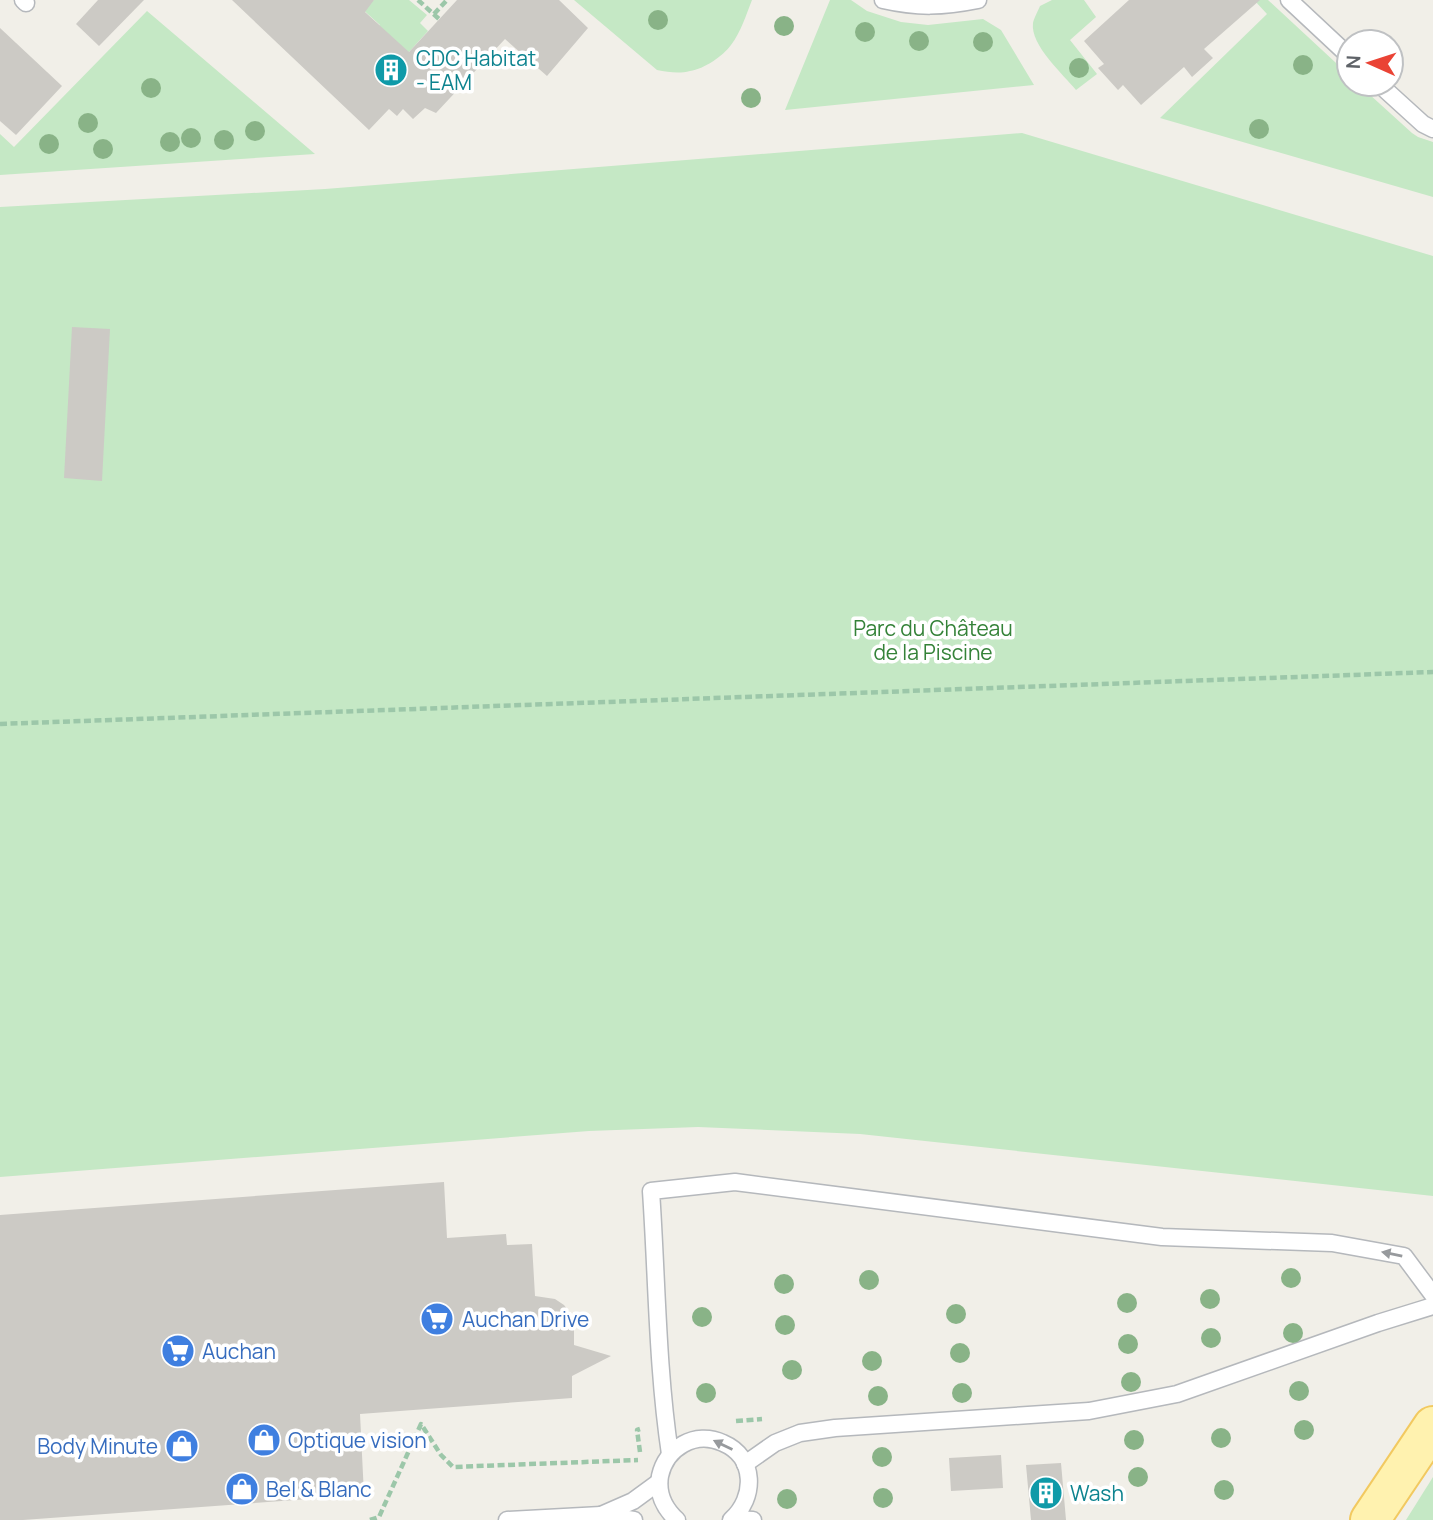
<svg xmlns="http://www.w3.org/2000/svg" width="1433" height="1520" font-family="Manrope,sans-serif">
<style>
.green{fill:#c5e8c5}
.building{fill:#cccac5}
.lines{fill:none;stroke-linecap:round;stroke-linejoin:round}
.service-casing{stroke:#b5b8bc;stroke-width:19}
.primary-casing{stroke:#f2c960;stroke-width:42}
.path{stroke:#9cc7a9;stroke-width:4.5;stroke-dasharray:7 3.5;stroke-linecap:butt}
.service{stroke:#fff;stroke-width:16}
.primary{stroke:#fff2af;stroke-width:38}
.tree{fill:#89b387}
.oneway{fill:#979a9d}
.labels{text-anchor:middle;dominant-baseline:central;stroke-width:7;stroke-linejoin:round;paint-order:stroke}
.culture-label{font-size:21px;fill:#0d838f;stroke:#fff;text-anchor:start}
.park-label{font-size:21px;fill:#348238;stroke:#fff}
.shop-label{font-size:21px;fill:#366cbe;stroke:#fff;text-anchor:start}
</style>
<rect width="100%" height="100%" fill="#f1efe8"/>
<g class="green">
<polygon points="374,0 409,0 427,15 420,23 428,31 398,64 367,39 380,25 360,7"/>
<path d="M574,0h178c-6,15 -11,32 -21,45 -8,11 -27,24 -41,26 -11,3 -22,1 -33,-1z"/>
<polygon points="830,0 851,0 867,11 901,22 928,25 983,19 1001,30 1034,85 785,110"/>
<path d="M1052,0h32l12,17 -26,23 27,34 -21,16c-13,-16 -46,-45 -43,-67 1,-5 5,-12 7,-17z"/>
<polygon points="1254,0 1268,0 1349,75 1349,84 1358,84 1412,133 1418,137 1433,142 1433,197 1160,118 1267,14"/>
<polygon points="147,11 315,154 0,175 0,134 14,147"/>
<polygon points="1022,133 1433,256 1433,1196 860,1134 698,1127 589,1131 0,1177 0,207 325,189"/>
<polygon points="1433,1477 1433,1520 1406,1520"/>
</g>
<g class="building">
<polygon points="98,0 144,0 99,46 76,24"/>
<polygon points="232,0 374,0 365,12 409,52 457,0 559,0 588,28 547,76 505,39 436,113 425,108 413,119 403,109 397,116 389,109 369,130"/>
<polygon points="1129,0 1260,0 1204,49 1213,58 1192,77 1184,67 1141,105 1123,85 1118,90 1098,68 1104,64 1084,41"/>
<polygon points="0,28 62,86 16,135 0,121"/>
<polygon points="72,327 110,329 102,481 64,478"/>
<polygon points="444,1182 447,1238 506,1234 507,1245 532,1244 535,1296 555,1299 564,1305 570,1313 574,1323 574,1345 611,1356 572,1376 572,1398 360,1414 364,1495 23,1520 0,1520 0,1215"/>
<polygon points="1001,1455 1003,1488 951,1491 949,1458"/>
<polygon points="1061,1463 1066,1520 1031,1520 1026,1465"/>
</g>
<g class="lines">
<defs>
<g id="service">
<polyline points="23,0 26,3"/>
<path d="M883,0c35,8 60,7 95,0"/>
<polyline points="1289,0 1349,56"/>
<polyline points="1379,84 1423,124 1433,129"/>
<path d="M670,1454c-13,-87 -13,-176 -19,-263l84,-9 427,55 170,6 72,13 29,39"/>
<polyline points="745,1464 775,1443 800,1433 835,1428 1089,1411 1177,1394 1378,1323 1433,1306"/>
<polyline points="601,1515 633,1501 659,1482"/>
<polyline points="733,1519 753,1520"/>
<polyline points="507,1520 601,1515 634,1520"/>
<path d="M677,1520c-12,-11 -20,-26 -17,-44 6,-28 35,-46 63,-33 33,14 33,55 8,77"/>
</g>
<polyline id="primary" points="1370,1520 1433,1426"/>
</defs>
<use href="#service" class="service-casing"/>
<use href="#primary" class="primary-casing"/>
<g class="path">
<polyline points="418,0 439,19"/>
<polyline points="434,14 447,0"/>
<polyline points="0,724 1433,672"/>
<polyline points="736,1421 762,1419"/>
<polyline points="640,1452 637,1430 640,1429"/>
<polyline points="370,1520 379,1517 421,1424 441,1455 453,1467 638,1460"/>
</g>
<use href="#service" class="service"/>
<use href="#primary" class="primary"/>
</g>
<g class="tree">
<circle cx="658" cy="20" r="10"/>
<circle cx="784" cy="26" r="10"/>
<circle cx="865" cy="32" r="10"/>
<circle cx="919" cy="41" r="10"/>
<circle cx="983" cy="42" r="10"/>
<circle cx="1303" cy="65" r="10"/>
<circle cx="1079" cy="68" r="10"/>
<circle cx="151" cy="88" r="10"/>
<circle cx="751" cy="98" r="10"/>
<circle cx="88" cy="123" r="10"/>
<circle cx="1259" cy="129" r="10"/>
<circle cx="255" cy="131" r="10"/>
<circle cx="191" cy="138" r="10"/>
<circle cx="224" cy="140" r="10"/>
<circle cx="170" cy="142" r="10"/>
<circle cx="49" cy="144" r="10"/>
<circle cx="103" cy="149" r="10"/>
<circle cx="1291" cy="1278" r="10"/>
<circle cx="869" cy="1280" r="10"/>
<circle cx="784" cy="1284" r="10"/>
<circle cx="1210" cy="1299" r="10"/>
<circle cx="1127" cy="1303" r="10"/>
<circle cx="956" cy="1314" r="10"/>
<circle cx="702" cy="1317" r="10"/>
<circle cx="785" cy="1325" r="10"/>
<circle cx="1293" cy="1333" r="10"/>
<circle cx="1211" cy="1338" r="10"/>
<circle cx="1128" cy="1344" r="10"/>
<circle cx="960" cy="1353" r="10"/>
<circle cx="872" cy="1361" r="10"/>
<circle cx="792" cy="1370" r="10"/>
<circle cx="1131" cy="1382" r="10"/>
<circle cx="1299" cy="1391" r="10"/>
<circle cx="706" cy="1393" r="10"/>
<circle cx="962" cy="1393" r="10"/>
<circle cx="878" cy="1396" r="10"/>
<circle cx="1304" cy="1430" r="10"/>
<circle cx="1221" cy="1438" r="10"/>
<circle cx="1134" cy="1440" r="10"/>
<circle cx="882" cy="1457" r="10"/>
<circle cx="1138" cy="1477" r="10"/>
<circle cx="1224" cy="1490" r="10"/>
<circle cx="883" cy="1498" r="10"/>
<circle cx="787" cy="1499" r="10"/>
</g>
<defs><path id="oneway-solid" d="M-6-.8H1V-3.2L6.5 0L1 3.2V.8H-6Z" transform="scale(1.75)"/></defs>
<g class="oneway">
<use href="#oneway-solid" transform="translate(1392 1254) rotate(-168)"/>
<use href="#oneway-solid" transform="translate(723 1445) rotate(-154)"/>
</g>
<defs>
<symbol id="building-disc" viewBox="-11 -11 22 22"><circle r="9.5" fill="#0f9aa8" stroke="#fff"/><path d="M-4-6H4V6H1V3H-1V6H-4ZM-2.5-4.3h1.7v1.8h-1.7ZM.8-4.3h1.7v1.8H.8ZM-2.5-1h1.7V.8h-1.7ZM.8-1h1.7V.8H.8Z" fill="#fff"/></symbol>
<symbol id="supermarket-disc" viewBox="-11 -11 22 22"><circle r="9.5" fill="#3f7fe0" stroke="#fff"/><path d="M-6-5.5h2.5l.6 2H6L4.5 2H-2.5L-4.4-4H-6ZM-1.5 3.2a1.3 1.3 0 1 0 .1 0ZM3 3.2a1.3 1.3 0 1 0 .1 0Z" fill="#fff"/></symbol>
<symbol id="shop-disc" viewBox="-11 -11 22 22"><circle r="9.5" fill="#3f7fe0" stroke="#fff"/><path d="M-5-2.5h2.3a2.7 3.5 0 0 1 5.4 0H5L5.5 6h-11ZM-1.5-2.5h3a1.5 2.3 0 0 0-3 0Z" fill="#fff"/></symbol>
</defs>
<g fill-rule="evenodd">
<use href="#building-disc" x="372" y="51" width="38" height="38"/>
<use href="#supermarket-disc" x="418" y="1300" width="38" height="38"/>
<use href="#supermarket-disc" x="159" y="1332" width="38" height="38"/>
<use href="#shop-disc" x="245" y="1421" width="38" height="38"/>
<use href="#shop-disc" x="163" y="1427" width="38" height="38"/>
<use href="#shop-disc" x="223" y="1470" width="38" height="38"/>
<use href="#building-disc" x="1027" y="1474" width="38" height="38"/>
</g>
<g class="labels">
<g class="culture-label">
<text x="416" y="58">CDC Habitat<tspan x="416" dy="24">- EAM</tspan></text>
<text x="1070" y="1493">Wash</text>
</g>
<g class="park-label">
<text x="933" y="628">Parc du Château<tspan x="933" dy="24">de la Piscine</tspan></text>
</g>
<g class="shop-label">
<text x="462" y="1319">Auchan Drive</text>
<text x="202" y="1351">Auchan</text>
<text x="288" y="1440">Optique vision</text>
<text x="158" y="1446" text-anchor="end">Body Minute</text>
<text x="266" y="1489">Bel &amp; Blanc</text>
</g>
</g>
<g transform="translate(1370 63) rotate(273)"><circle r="33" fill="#ffffff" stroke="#bfc1c3" stroke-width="2"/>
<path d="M0-5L12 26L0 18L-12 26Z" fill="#ea4335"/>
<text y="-10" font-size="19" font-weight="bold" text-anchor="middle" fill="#5f6368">N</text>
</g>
</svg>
